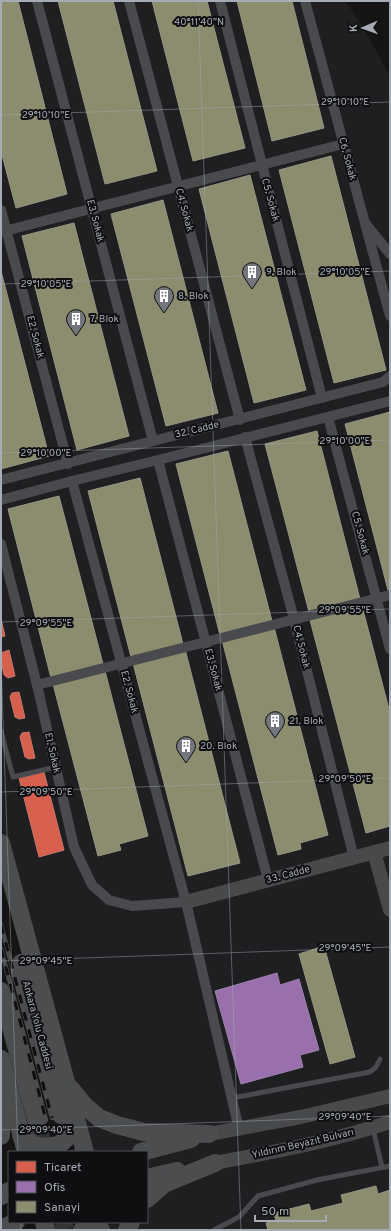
<svg xmlns="http://www.w3.org/2000/svg" width="391" height="1231" font-family="Overpass,sans-serif">
<style>
.built{fill:#1f1f21}
.shops{fill:#d6604d;stroke:#c8776c}
.offices{fill:#9970ab;stroke:#9d82ae}
.industry{fill:#8c8c6e;stroke:#949683}
.lines{fill:none;stroke-linecap:round;stroke-linejoin:round}
.highway-tunnel{stroke:#323335;stroke-width:18;stroke-dasharray:18 9;stroke-linecap:butt}
.lane{stroke:#494a4d;stroke-width:5}
.street{stroke:#494a4d;stroke-width:10}
.secondary{stroke:#48494b;stroke-width:14}
.highway{stroke:#4b4d4f;stroke-width:18}
.rail-casing{stroke:#4a4c4e;stroke-width:4.5}
.rail{stroke:#0f0f11;stroke-width:3;stroke-dasharray:9;stroke-linecap:butt}
.ticks{fill:none;stroke:#a6acb5;stroke-width:1;stroke-opacity:0.45}
.labels{text-anchor:middle;dominant-baseline:central;stroke-width:4;stroke-linejoin:round;paint-order:stroke}
.street-label{font-size:10px;fill:#a6acb5;stroke:#0f0f11}
.poi-label{font-size:10px;fill:#a6acb5;stroke:#0f0f11;text-anchor:start}
.ticks-label{font-size:10px;text-anchor:middle;fill:#a6acb5;stroke:#0f0f11;stroke-width:4;stroke-linejoin:round;paint-order:stroke}
</style>
<rect width="100%" height="100%" fill="#151515"/>
<polygon class="built" points="1,1 345,1 364,28 390,77 390,1230 110,1230 107,1222 147,1222 147,1152 88,1152 81,1118 1,825"/>
<g class="shops">
<polygon points="1,619 5,636 1,637"/>
<polygon points="9,650 15,676 8,678 4,675 1,661 1,653"/>
<polygon points="19,692 25,718 19,719 15,717 10,697 12,693"/>
<polygon points="29,732 35,758 29,759 25,757 20,737 22,733"/>
<polygon points="44,772 64,850 39,857 19,778"/>
</g>
<polygon class="offices" points="277,973 280,985 299,979 319,1050 300,1055 303,1067 241,1084 215,991"/>
<g class="industry">
<polygon points="1,1 18,1 67,194 16,208 1,151"/>
<polygon points="58,1 113,1 157,171 105,184"/>
<polygon points="152,1 207,1 245,148 193,161"/>
<polygon points="237,1 292,1 324,128 272,141"/>
<polygon points="331,156 386,370 334,383 279,170"/>
<polygon points="250,175 306,390 254,403 199,189"/>
<polygon points="163,200 218,413 166,426 111,214"/>
<polygon points="74,223 129,436 77,450 22,236"/>
<polygon points="1,271 49,456 1,469"/>
<polygon points="390,412 390,593 389,594 345,424"/>
<polygon points="317,431 360,599 309,612 265,444"/>
<polygon points="228,451 272,621 220,635 176,464"/>
<polygon points="140,478 183,644 131,657 88,491"/>
<polygon points="59,496 103,664 51,678 8,509"/>
<polygon points="362,606 390,713 390,820 388,821 390,826 366,833 310,620"/>
<polygon points="274,627 328,835 300,843 301,849 278,855 222,640"/>
<polygon points="185,649 240,863 188,876 133,663"/>
<polygon points="105,671 148,836 119,844 121,850 98,856 53,684"/>
<polygon points="324,946 355,1057 330,1064 299,954"/>
<polygon points="376,1186 378,1194 390,1190 390,1230 268,1230 266,1223 276,1221 274,1213 309,1204 311,1211 343,1203 341,1195"/>
</g>
<g class="lines">
<g class="highway-tunnel">
<polyline points="37,1123 45,1152"/>
<polyline points="64,1124 71,1152"/>
<polyline points="63,1222 65,1230"/>
</g>
<g class="lane">
<polyline points="1,731 13,777 56,767"/>
<polyline points="232,1098 370,1072 376,1067 380,1059"/>
<polyline points="373,1129 382,1167"/>
<polyline points="214,1230 239,1217 258,1196 317,1180 390,1166"/>
</g>
<g class="street">
<polyline points="37,1 153,441"/>
<polyline points="129,1 240,420"/>
<polyline points="220,1 322,398"/>
<polyline points="305,1 390,316"/>
<polyline points="1,210 68,464"/>
<polyline points="366,224 390,254"/>
<polyline points="1,232 343,144"/>
<polyline points="328,417 390,649"/>
<polyline points="245,437 294,619 354,858"/>
<polyline points="158,460 268,880"/>
<polyline points="1,480 383,382 390,376"/>
<polyline points="72,481 186,902 239,1129"/>
<polyline points="1,500 72,481 158,460 390,401"/>
<polyline points="1,544 37,685 74,847 92,885 109,900 132,906 186,902"/>
<polyline points="37,685 390,595"/>
</g>
<g class="secondary">
<polyline points="374,852 390,910"/>
<polyline points="186,902 390,848"/>
<polyline points="209,1134 301,1117 390,1096"/>
<path d="M215,1163c59,-11 118,-22 175,-41"/>
</g>
<g class="highway">
<polyline points="1,843 85,1152"/>
<polyline points="21,963 61,1115"/>
<polyline points="1,991 37,1123"/>
<polyline points="1,1059 26,1152"/>
<polyline points="71,1089 84,1105 99,1118 117,1125 144,1132 209,1134"/>
<polyline points="21,1135 33,1145 44,1147 59,1145 70,1135 76,1117"/>
<polyline points="1,1136 1,1084"/>
<polyline points="141,1152 191,1139"/>
<polyline points="147,1178 177,1171"/>
<polyline points="1,1196 9,1191"/>
<polyline points="147,1199 164,1184 215,1163"/>
<polyline points="44,1222 46,1230"/>
<polyline points="96,1222 101,1230"/>
<polyline points="1,1229 16,1222"/>
<polyline points="82,1230 85,1230"/>
<polyline points="127,1230 131,1222"/>
</g>
<defs>
<g id="rail">
<polyline points="1,925 52,1118"/>
<polyline points="1,949 46,1120"/>
</g>
</defs>
<use href="#rail" class="rail-casing"/>
<use href="#rail" class="rail"/>
</g>
<path class="ticks" d="M198,1l43,1229M1,115l389,-13M1,284l389,-13M1,453l389,-13M1,622l389,-13M1,661l17,491M1,792l389,-14M1,961l389,-14M1,1130l389,-14M21,1222v8"/>
<defs>
<symbol id="building-pin" viewBox="-11 -11 22 30"><path d="M0 17L-7.5 6A9.5 9.5 0 1 1 7.5 6Z" fill="#73777d" stroke="#0f0f11"/><path d="M-4-6H4V6H1V3H-1V6H-4ZM-2.5-4.3h1.7v1.8h-1.7ZM.8-4.3h1.7v1.8H.8ZM-2.5-1h1.7V.8h-1.7ZM.8-1h1.7V.8H.8Z" fill="#fff"/></symbol>
</defs>
<g fill-rule="evenodd">
<use href="#building-pin" x="241" y="261" width="22" height="30"/>
<use href="#building-pin" x="153" y="285" width="22" height="30"/>
<use href="#building-pin" x="65" y="308" width="22" height="30"/>
<use href="#building-pin" x="264" y="710" width="22" height="30"/>
<use href="#building-pin" x="175" y="735" width="22" height="30"/>
</g>
<g class="labels">
<g class="street-label">
<text transform="translate(347 159) rotate(75)">C6. Sokak</text>
<text transform="translate(270 200) rotate(75)">C5. Sokak</text>
<text transform="translate(184 210) rotate(75)">C4. Sokak</text>
<text transform="translate(95 221) rotate(75)">E3. Sokak</text>
<text transform="translate(35 337) rotate(75)">E2. Sokak</text>
<text transform="translate(197 430) rotate(-14)">32. Cadde</text>
<text transform="translate(360 533) rotate(75)">C5. Sokak</text>
<text transform="translate(301 647) rotate(76)">C4. Sokak</text>
<text transform="translate(213 670) rotate(75)">E3. Sokak</text>
<text transform="translate(129 692) rotate(75)">E2. Sokak</text>
<text transform="translate(52 753) rotate(77)">E1. Sokak</text>
<text transform="translate(288 875) rotate(-15)">33. Cadde</text>
<text transform="translate(37 1025) rotate(75)">Ankara Yolu Caddesi</text>
<text transform="translate(303 1144) rotate(-13)">Yıldırım Beyazıt Bulvarı</text>
</g>
<g class="poi-label">
<text x="266" y="272">9. Blok</text>
<text x="178" y="296">8. Blok</text>
<text x="90" y="319">7. Blok</text>
<text x="289" y="721">21. Blok</text>
<text x="200" y="746">20. Blok</text>
</g>
</g>
<g class="ticks-label">
<text x="199" y="25">40°11'40"N</text>
<text x="345" y="105">29°10'10"E</text>
<text x="46" y="118">29°10'10"E</text>
<text x="345" y="275">29°10'05"E</text>
<text x="46" y="287">29°10'05"E</text>
<text x="345" y="444">29°10'00"E</text>
<text x="46" y="456">29°10'00"E</text>
<text x="345" y="613">29°09'55"E</text>
<text x="46" y="626">29°09'55"E</text>
<text x="345" y="782">29°09'50"E</text>
<text x="46" y="795">29°09'50"E</text>
<text x="345" y="951">29°09'45"E</text>
<text x="46" y="964">29°09'45"E</text>
<text x="345" y="1120">29°09'40"E</text>
<text x="46" y="1133">29°09'40"E</text>
</g>
<rect width="391" height="1231" fill="none" stroke="#a6acb5" stroke-width="4"/>
<rect x="8" y="1151" width="140" height="72" fill="#0f0f11" stroke="#4b4e53"/>
<rect x="16" y="1161" width="20" height="12" fill="#d6604d" stroke="#4b4e53"/>
<text x="44" y="1171" font-size="12" fill="#a6acb5">Ticaret</text>
<rect x="16" y="1181" width="20" height="12" fill="#9970ab" stroke="#4b4e53"/>
<text x="44" y="1191" font-size="12" fill="#a6acb5">Ofis</text>
<rect x="16" y="1201" width="20" height="12" fill="#8c8c6e" stroke="#4b4e53"/>
<text x="44" y="1211" font-size="12" fill="#a6acb5">Sanayi</text>
<g transform="translate(363 28) rotate(268)" stroke="#0f0f11" stroke-width="3" paint-order="stroke">
<path d="M0-3L7 15L0 10L-7 15Z" fill="#a6acb5"/>
<text y="-6" font-size="11" font-weight="bold" text-anchor="middle" fill="#a6acb5">K</text>
</g>
<path d="M255 1215v6h71v-6" fill="none" stroke="#a6acb5" stroke-width="2"/>
<text x="261" y="1215" font-size="12" fill="#a6acb5" stroke="#0f0f11" stroke-width="3" paint-order="stroke">50 m</text>
</svg>
